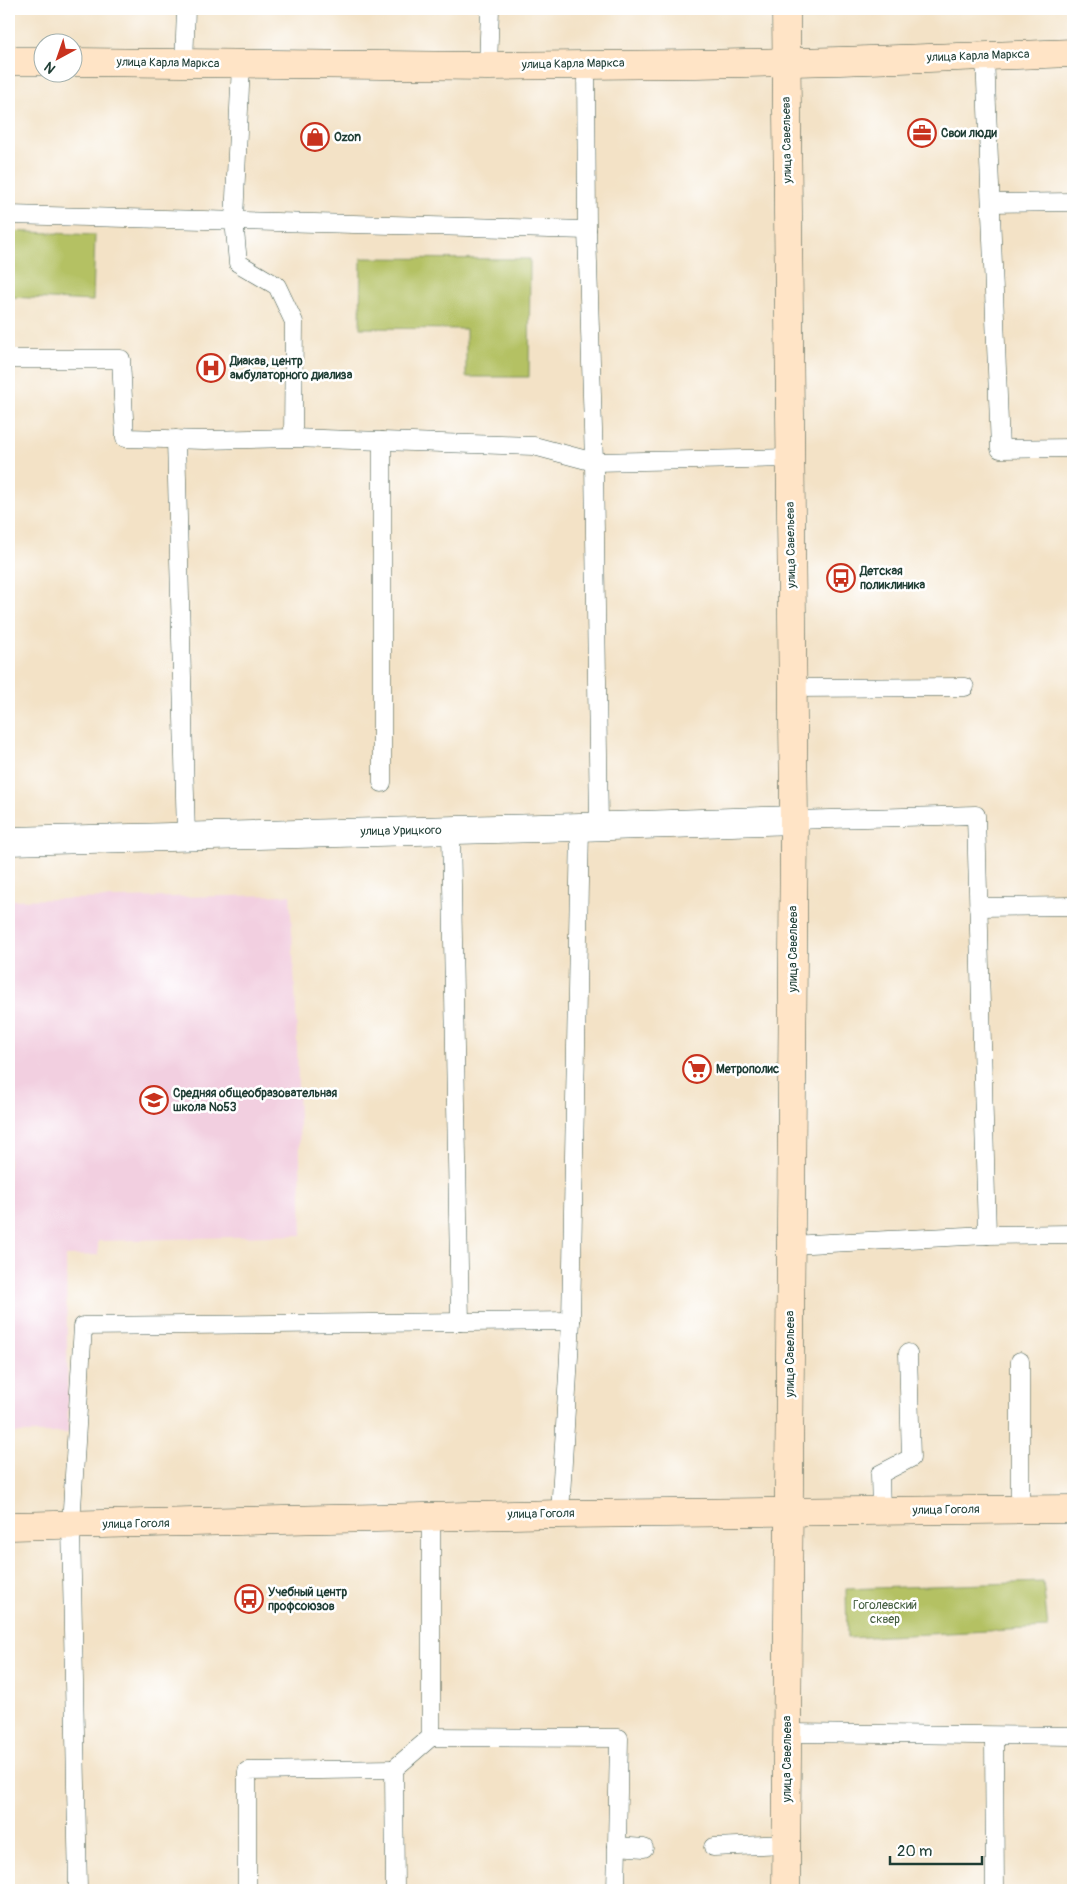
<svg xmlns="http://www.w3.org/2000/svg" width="1082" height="1899" font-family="Pangolin,sans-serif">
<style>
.built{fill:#f2cfe0}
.green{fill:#b4c163;stroke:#6a7f4c}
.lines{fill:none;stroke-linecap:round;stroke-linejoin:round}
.lane-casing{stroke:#3f564a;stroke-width:19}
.street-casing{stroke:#3f564a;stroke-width:29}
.secondary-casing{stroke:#3f564a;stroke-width:29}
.lane{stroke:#fff;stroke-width:18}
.street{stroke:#fff;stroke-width:28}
.secondary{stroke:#ffe4c6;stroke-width:28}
.labels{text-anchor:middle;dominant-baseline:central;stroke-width:5;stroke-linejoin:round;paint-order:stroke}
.street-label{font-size:12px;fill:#1f3d34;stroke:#fff}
.poi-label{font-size:12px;font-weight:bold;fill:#1f3d34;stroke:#fff;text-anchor:start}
.park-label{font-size:12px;fill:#445e40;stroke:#fff}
</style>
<rect width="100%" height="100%" fill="#fff"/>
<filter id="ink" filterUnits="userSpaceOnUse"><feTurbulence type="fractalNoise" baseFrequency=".02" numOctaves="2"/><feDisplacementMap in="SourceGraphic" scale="10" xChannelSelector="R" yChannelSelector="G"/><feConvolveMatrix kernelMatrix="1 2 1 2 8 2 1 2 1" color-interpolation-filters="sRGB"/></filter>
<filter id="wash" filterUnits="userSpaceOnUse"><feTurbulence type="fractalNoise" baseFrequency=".0096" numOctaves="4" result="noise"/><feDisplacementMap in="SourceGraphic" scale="20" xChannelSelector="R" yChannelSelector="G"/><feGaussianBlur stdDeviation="1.12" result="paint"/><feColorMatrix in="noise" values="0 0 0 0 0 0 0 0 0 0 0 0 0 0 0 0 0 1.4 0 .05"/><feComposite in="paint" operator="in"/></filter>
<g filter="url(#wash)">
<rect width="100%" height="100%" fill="#f3e2c6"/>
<polygon class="built" points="290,895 296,1008 302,1235 98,1241 98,1255 66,1256 68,1433 9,1433 9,900"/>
<g class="green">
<polygon points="9,231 95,235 93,301 9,297"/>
<polygon points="361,258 530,259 529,377 466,377 466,329 360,328"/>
<polygon points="1043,1582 1048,1628 847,1638 846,1589"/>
</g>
</g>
<g filter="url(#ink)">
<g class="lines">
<defs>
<g id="lane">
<polyline points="985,55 1000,449 1073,448"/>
<polyline points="184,64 186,9"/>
<polyline points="241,64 234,220 238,263 277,286 294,322 293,438"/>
<polyline points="586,64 587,230 594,462 599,826"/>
<polyline points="488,66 490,9"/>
<polyline points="991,203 1073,202"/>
<polyline points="9,215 587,230"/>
<polyline points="9,359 121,359 125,438 205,440 293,438 534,446 594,462 790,458"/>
<polyline points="176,439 186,836"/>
<polyline points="792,688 965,687"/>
<polyline points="382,783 382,441"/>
<polyline points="451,830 460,1322"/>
<polyline points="978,907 1073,906"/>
<polyline points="987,1235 1073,1234"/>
<polyline points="790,1245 987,1235 976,815 794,820"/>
<polyline points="1020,1361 1020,1509"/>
<polyline points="881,1511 880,1474 911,1458 908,1353"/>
<polyline points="560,1514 571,1321 580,827"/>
<polyline points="787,1733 1073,1736"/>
<polyline points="431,1737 619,1738 617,1846"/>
<polyline points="994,1737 995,1890"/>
<polyline points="713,1847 786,1844"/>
<polyline points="78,1890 71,1525 83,1326 571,1321"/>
<polyline points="247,1890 247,1771 394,1769"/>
<polyline points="395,1890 394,1769 431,1737 431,1517"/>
<polyline points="616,1890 617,1846 644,1848"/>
</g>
<polyline id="street" points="9,841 580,827 794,820"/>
<g id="secondary">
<polyline points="786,9 794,820 786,1890"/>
<polyline points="9,61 42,61"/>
<polyline points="72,62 488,66 696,64 840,61 1073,53"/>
<polyline points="9,1526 560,1514 1073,1509"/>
</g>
</defs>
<use href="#lane" class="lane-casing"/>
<use href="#street" class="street-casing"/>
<use href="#secondary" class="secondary-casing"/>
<use href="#lane" class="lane"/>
<use href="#street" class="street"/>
<use href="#secondary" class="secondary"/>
</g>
</g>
<defs>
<symbol id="office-ring" viewBox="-11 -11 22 22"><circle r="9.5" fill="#fff" stroke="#c8321e" stroke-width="1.5"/><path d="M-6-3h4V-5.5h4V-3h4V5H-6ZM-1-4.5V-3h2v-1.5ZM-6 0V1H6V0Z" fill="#c8321e"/></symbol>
<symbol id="shop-ring" viewBox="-11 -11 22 22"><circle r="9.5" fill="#fff" stroke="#c8321e" stroke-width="1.5"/><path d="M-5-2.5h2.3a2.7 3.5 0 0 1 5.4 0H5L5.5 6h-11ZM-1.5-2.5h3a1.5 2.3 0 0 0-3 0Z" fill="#c8321e"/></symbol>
<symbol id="hospital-ring" viewBox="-11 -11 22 22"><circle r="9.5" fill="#fff" stroke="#c8321e" stroke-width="1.5"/><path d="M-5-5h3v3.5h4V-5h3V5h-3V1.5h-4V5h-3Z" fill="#c8321e"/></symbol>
<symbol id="bus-ring" viewBox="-11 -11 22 22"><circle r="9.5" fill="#fff" stroke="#c8321e" stroke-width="1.5"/><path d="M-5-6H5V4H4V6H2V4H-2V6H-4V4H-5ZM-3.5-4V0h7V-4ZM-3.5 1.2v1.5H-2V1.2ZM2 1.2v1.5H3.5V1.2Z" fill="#c8321e"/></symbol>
<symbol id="supermarket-ring" viewBox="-11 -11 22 22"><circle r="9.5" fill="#fff" stroke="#c8321e" stroke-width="1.5"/><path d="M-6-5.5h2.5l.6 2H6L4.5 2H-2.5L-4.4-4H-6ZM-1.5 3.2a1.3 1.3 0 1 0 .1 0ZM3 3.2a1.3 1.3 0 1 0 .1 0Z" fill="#c8321e"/></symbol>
<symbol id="school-ring" viewBox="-11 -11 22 22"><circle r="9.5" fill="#fff" stroke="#c8321e" stroke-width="1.5"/><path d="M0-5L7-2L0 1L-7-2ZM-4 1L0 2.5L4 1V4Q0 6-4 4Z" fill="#c8321e"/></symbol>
</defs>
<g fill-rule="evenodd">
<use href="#office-ring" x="906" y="117" width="32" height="32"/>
<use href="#shop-ring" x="299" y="121" width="32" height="32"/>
<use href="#hospital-ring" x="195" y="352" width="32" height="32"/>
<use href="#bus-ring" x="825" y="562" width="32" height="32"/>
<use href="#supermarket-ring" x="681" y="1053" width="32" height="32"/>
<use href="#school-ring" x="138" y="1084" width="32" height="32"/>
<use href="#bus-ring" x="233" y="1583" width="32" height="32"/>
</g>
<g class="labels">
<g class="street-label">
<text transform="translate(978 56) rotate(-2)">улица Карла Маркса</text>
<text transform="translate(168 63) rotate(1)">улица Карла Маркса</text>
<text transform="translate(573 64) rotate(-1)">улица Карла Маркса</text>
<text transform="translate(787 140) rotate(-91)">улица Савельева</text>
<text transform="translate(791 545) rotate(-91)">улица Савельева</text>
<text transform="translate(401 831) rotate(-1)">улица Урицкого</text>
<text transform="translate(793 949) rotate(-90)">улица Савельева</text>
<text transform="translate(790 1354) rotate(-90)">улица Савельева</text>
<text transform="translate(946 1510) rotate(-1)">улица Гоголя</text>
<text transform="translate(541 1514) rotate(-1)">улица Гоголя</text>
<text transform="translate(136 1524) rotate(-1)">улица Гоголя</text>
<text transform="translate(787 1759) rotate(-90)">улица Савельева</text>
</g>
<g class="poi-label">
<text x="941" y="133">Свои люди</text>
<text x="334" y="137">Ozon</text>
<text x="230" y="361">Диакав, центр<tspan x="230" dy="14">амбулаторного диализа</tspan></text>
<text x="860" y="571">Детская<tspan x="860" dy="14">поликлиника</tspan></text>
<text x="716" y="1069">Метрополис</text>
<text x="173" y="1093">Средняя общеобразовательная<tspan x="173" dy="14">школа №53</tspan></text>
<text x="268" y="1592">Учебный центр<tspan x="268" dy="14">профсоюзов</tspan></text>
</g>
<g class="park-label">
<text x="885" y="1605">Гоголевский<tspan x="885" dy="14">сквер</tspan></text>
</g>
</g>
<rect width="1082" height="1899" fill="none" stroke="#fff" stroke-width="30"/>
<g transform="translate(58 58) rotate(220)"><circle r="24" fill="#ffffff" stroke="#a5b1ae"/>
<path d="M0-4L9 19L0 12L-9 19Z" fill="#c8321e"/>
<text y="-8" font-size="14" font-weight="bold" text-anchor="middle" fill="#1f3d34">N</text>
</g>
<path d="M890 1856v8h92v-8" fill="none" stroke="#1f3d34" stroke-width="2.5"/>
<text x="897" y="1856" font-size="15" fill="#1f3d34" stroke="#ffffff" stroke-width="4" paint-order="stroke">20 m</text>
</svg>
